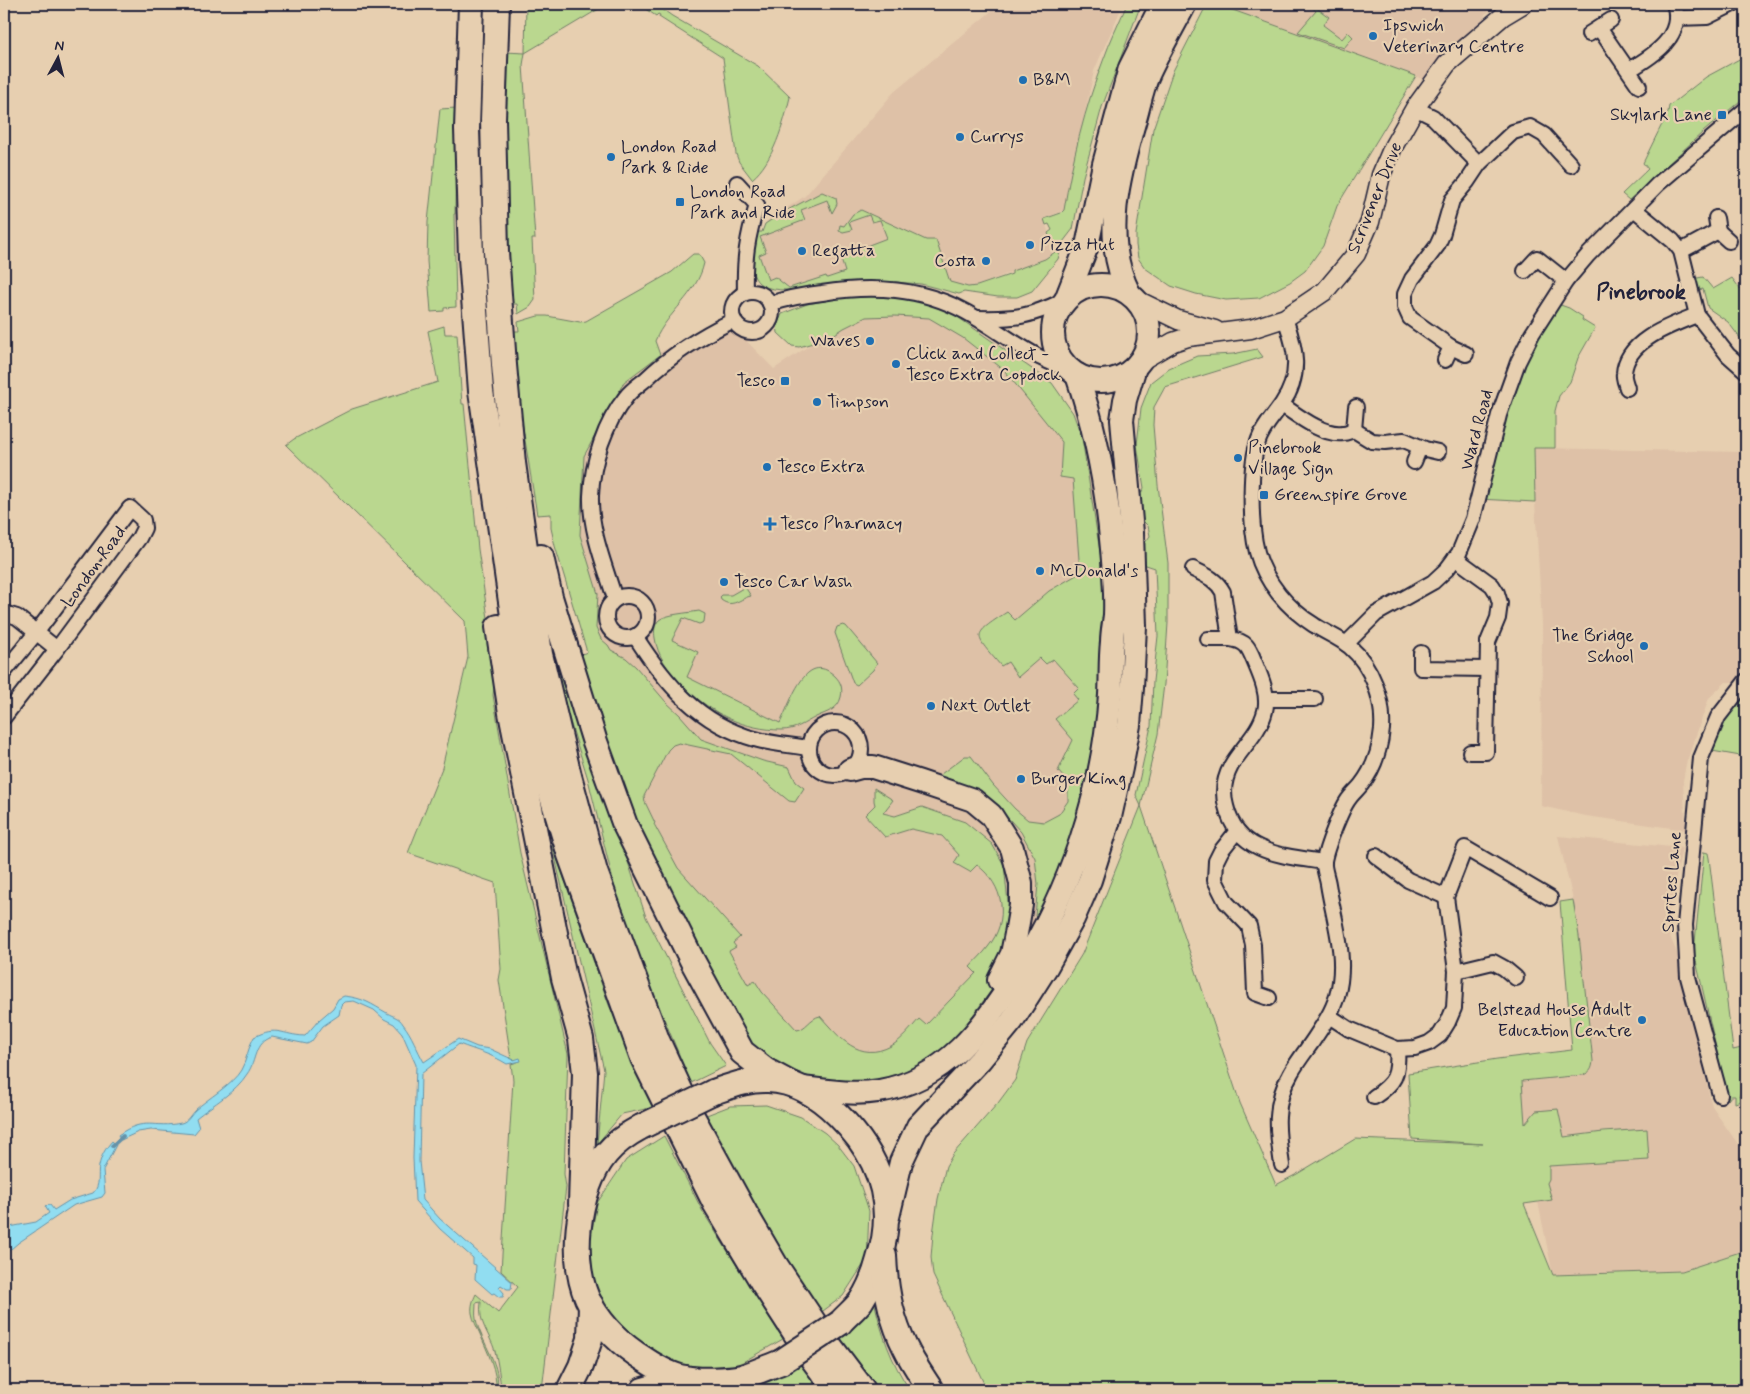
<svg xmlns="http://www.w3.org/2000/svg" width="1750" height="1394" font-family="Mynerve,sans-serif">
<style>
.built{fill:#dec1a7}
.green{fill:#bad78f;stroke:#6e7c65}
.water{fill:#91ddf1;stroke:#6592a8}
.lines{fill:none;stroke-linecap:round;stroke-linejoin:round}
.stream{stroke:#6592a8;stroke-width:4}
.minor-casing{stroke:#22223b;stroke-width:18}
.tertiary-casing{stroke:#22223b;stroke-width:21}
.primary-casing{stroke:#22223b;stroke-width:26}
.trunk-casing{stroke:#22223b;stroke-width:28}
.minor{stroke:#e7cfb0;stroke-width:14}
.tertiary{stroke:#e7cfb0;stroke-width:18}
.primary{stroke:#e7cfb0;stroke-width:22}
.trunk{stroke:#e7cfb0;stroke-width:24}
.trunk-bridge-casing{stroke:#22223b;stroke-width:28;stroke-linecap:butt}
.trunk-bridge{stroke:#e7cfb0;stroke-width:24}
.poi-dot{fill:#1f6fb2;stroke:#e7cfb0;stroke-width:2}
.labels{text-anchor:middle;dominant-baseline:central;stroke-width:4.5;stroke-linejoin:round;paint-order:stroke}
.poi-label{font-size:18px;fill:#22223b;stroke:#e7cfb0;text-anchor:start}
.street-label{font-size:18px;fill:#22223b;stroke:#e7cfb0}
.district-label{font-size:22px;font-weight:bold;fill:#22223b;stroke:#e7cfb0}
</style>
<rect width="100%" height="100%" fill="#e7cfb0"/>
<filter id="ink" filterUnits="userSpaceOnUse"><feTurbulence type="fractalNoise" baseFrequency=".02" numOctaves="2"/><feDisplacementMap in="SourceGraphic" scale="10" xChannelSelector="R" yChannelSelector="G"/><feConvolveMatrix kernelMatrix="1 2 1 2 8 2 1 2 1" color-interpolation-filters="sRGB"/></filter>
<g filter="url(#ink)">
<g class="built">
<polygon points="1000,4 1123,4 1094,71 1064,210 1044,219 1055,252 1045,259 977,286 968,287 878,279 804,286 779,287 764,284 755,254 767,221 805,196 894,92"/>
<polygon points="1216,4 1501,4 1485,14 1483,23 1427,82 1416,76"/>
<polygon points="925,308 949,311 1043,375 1052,383 1073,413 1080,439 1096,439 1115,615 1058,901 966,1034 888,1056 779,1040 698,923 610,722 576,518 577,463 600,381 657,354 724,318 774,369 815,342 850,314"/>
<polygon points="1534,448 1746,452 1746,668 1737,682 1726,682 1709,698 1686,764 1683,781 1686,830 1586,816 1541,806 1542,624 1535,502"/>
<polygon points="1558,836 1682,848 1666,927 1690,984 1701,1057 1712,1107 1740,1147 1746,1165 1746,1250 1682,1271 1553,1275 1538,1202 1525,1125 1521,1081 1583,1075 1573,900"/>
</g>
<g class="green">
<polygon points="526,4 607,4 525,53 523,65 535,239 532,239 535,300 530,307 518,314 517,304 509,304 502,83 505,52 525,53"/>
<path d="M638,4h17l17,12 86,50 32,31c-6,26 -17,65 -38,82l-13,-17 -3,-8 -13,-96 -64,-41 1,-2 -2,-1 -2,2z"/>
<path d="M1127,4h14l-39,103 -19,70 -10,52 -10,13 -5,17 -26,32 -15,6h-19l-34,-5 -5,2 -38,-10 -26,-2 -1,1c-9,0 -19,-2 -27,-2 -23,2 -91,18 -108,2 -13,-12 -5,-36 -1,-51h4l3,-8 15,-10 42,-22 14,6 1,6 -5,9 -5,-13 -26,10 4,10 -45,17 6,15 -7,3 9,25 7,-3 14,11 37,-12 1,2 18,-6 -5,-16 47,-18 -7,-18 -8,2 -3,-7 -20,7 3,8 -9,2 -4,-2 1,-5 4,1 9,-12 8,-4 65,30h10l14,42 18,5 9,-1 35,-12v-3l33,-12 10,-7 -7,-19 4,-3 -3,-6 -3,1 -2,-6 17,-6 3,-3c8,-49 21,-103 39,-149 7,-20 16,-38 24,-57z"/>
<polygon points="1207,4 1216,4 1416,76 1337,206 1323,246 1305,271 1290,282 1259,298 1226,300 1196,294 1171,286 1145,268 1138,258 1136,245 1136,234 1153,129 1173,71"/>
<polygon points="1308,4 1311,4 1329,17 1323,25 1342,39 1348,32 1353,37 1344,48 1298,32 1316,11"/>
<polygon points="1746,48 1746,96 1703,132 1629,200 1622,194 1648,169 1643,163 1668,112 1669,106 1706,77 1745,56 1742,50"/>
<polygon points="456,108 455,214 454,214 456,307 444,308 444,311 431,312 427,261 428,222 440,109"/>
<path d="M693,254h6l5,9c-7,32 -37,49 -49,78l5,14 -36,27 -40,74 -4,79 18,59 -2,34 5,11 7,6 3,5 15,8 10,9 30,35 14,13 21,24 62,22 26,6 7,15 8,6 -9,14 -6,-1 -58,-47 -52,-11 -6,2 -5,5 -24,46 1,6 10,21 -1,1 24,44 62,69 -7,6 3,4 -7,4 19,34 7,-4 7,11 35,38c9,-1 13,-12 23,-14 19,21 39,47 71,30 11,-6 20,-18 28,-27l7,6 50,-52 -6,-6c6,-7 13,-13 18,-20 22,-27 16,-62 -11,-82l-7,7 -16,-9 5,-8 -17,-19 -31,-7 -26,8 -20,-22 10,-10 -1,-4v-13l19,12 -10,13 12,3 27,-9 43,15 27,22 12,21 5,48 -16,75 -42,57 -50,37 -73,5 -59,-18 -27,-34 -38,-71 -75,-162 -56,-153 7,-2 2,7 5,-2 -32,-106 -4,-18v-14l-14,1 -25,-156 -2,-28h9l-1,-9 20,-6h9l33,6 6,-1 86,-49z"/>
<polygon points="1703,277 1713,289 1732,278 1744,294 1746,293 1746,346 1728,322 1708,308 1703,289 1694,291 1691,279"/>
<path d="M886,295l27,4 36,12 103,72 21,30 9,25 19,120 8,59 -4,83 -31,147 -35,73 -4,-4 3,-32 -3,-26 -14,-26 -24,-26 -60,-29 28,-21h6l22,29 22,24 13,11 16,2 15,-8 9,-13v-12l-3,-10 -7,-8 15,-31 -18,-21 23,-19 -5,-6 6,-6 -26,-29 -7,5 -6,-6 -22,19 -10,-15 -7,4c-27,-32 -31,-30 6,-54l8,8 34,-29 31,-18 -7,-94 -13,-2 2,-35 -58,-72 -41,-32 -34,-20 -34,-2 -29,1 -22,11 -17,11 -28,8 -7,-1 -14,-13 -1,-8 5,-11 25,-10 44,-8z"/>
<polygon points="1552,302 1569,308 1583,317 1582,320 1595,328 1578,358 1570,382 1559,396 1555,411 1555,448 1534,448 1535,502 1478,499 1499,415"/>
<path d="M444,326l1,8h12l5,70h2l14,145 18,125 -3,21 27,158 48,201 -4,120 2,13 -24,203h-41c-1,-13 -3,-26 -6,-39 -6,-19 -17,-27 -14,-49l-5,1c0,5 -1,11 0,16 4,22 28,49 20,71 1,-20 -8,-37 -16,-56 -3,-7 -7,-14 -8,-21 -1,-7 1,-13 4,-19l22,19 20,-26 -17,-16 12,-191 -2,-16 9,-3 -9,-2 -12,-79 2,-11 -6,-86 -87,-30 34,-85 26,-111 -3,-36 -179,-176 8,-6 58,-30 86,-27 -10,-51z"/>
<path d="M1257,349l6,8 -98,30 -11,20 -1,18 5,60 10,78v60l-4,61 -6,50 -17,72 99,297 36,82 21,-11 58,-35 128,5 -71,-5 -4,-66 89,-14 75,-9 -12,-148 13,-2 6,36 14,125c-1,8 -2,11 -10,14l-61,6 3,43 11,-13 22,-2 6,28 39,-5 44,-3 2,31 -100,6v13l-2,4 5,17 -28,4 29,71 129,-4 64,-21v140h-759l-54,-115 -2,-18 2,-23 5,-35 8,-33 7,-12 45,-51 17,-23 12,-37 55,-89 59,-148 -5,-11 15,-69 2,-45 5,-45 -3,-68 -12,-4 -2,-16 9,-12 -2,-10 -4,-4 -8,-13 1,-9 7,-12 -7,-43 4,-37 10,-26 18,-14 28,-12 36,-2z"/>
<path d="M745,587l6,9c-11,2 -18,13 -30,4l-1,-3 2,-2h9z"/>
<path d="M699,611l6,3 -1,8 -5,2 -16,-6 -11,22 26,12 -11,25 93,46c10,-18 25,-75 55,-47 6,6 8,12 6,21 -3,13 -14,15 -25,20 -12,6 -20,13 -35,13 -17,0 -35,-4 -51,-11 -29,-13 -71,-48 -75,-81 -1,-6 -1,-13 4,-18 7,-6 30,-7 40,-9z"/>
<polygon points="843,625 846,626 877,663 873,670 857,685 853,683 835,633 837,627"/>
<polygon points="554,649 568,679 646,917 710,1043 726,1066 691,1083 623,921 588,779 563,699"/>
<path d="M1746,688v69l-34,-6 2,-5c-5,-14 24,-46 32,-58z"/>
<polygon points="552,844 609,1005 655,1107 622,1114 597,1144 604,1070"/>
<polygon points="1704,852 1708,853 1709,858 1733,1050 1746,1047 1746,1092 1739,1095 1741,1101 1735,1103 1735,1096 1731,1096 1728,1100 1694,952"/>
<polygon points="766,1105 801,1117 825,1133 838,1145 854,1166 869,1211 867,1259 843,1296 819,1314 704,1116 730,1106"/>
<polygon points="664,1136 703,1212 783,1339 741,1363 720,1369 683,1366 619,1330 599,1299 588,1252 597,1203 626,1160"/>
<path d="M874,1300c7,33 17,62 36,90h-34l-41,-52z"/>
<polygon points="801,1362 820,1390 775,1390 772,1387 760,1382 782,1375"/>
</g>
<g class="water">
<path d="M344,996c20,2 27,8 43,17 7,4 12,4 16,11 9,11 14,26 21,38l34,-23 19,8 13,2 24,11 6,-2 1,3 -14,3c-16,-10 -30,-13 -48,-20l-38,30 -2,87 4,39 17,19 72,63 -1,7h-4l-6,-4 -2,2 5,6 -1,4h-4l-5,-4 -2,1 -17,-15 1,-14 -3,-1v-6l-33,-29 -25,-28 -2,-43 3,-93 -14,-32 -8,-9 -10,-5 -10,-9 -20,-9 -10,1 -3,3 -2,10 -16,11 -12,16 -4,2 -35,-7c-19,5 -15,24 -25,37 -11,18 -35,31 -51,44l3,10 -5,6 -43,-4 -13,2 -17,8 -3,-5c27,-19 36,-6 63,-12 6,-1 9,-8 14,-13 12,-11 38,-26 46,-40 6,-10 7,-23 13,-33 24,-12 27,-2 51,-1l14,-16 14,-12 5,-9z"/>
<path d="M112,1141l4,4 -13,25 2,23 -3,4 -28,8 -56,38 -14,12v-27l32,-6 13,-9 -4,-7 5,-1 4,5 16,-10 23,-7c8,-8 4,-17 6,-27 2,-10 6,-17 13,-25z"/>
</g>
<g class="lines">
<polyline class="stream" points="112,1146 123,1136"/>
<defs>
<g id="minor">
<polyline points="1676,18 1707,17 1733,4"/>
<polyline points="1599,28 1639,86"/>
<polyline points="1589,34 1611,20"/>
<path d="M1629,70c24,-14 56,-34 45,-66"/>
<polyline points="1415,108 1433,117 1479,164"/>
<path d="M737,183l20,22c-10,33 -13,54 -12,88"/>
<polyline points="1634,209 1673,241 1681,251 1697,315 1728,355 1746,371"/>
<polyline points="1716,218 1718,231"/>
<polyline points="1681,251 1718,231 1729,241"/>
<polyline points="1525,271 1537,258 1566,281"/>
<circle cx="752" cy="312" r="20"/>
<path d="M770,304c17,-6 34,-9 52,-11 50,-8 99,-6 144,19 26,14 49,33 75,46 9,5 19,8 28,12"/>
<path d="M977,318c38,1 52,-1 86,-17"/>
<polyline points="1451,347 1466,354"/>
<polyline points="1445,360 1451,347 1410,318 1405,307 1405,294 1412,279 1437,246 1442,235 1452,200 1467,182 1479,164 1513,132 1530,127 1544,135 1571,165"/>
<path d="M1627,388c-1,-4 -4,-10 -3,-15 2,-33 48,-48 73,-58"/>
<path d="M1282,405c15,10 41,31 61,28 4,0 7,-2 11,-3l18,11 13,1 19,-2 21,9 13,3"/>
<polyline points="1354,430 1356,407"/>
<polyline points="1414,462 1420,447"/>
<polyline points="1455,558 1492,585 1497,593 1500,603 1498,618 1488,642 1486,752 1470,752"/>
<path d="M1193,569c12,6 23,10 30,23l7,47c17,2 19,9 25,24 6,14 14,32 10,48 -5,21 -23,36 -34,55 -7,13 -9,26 -5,40 11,48 58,50 98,56"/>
<circle cx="627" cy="617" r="21"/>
<path d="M615,599c-10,-33 -25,-68 -24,-103 1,-34 14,-73 35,-99 5,-7 13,-12 20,-18 26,-25 55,-43 88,-59"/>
<polyline points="4,613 17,617 57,649"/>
<path d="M635,636c30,47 64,88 120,103 17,5 36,6 54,9"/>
<polyline points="1208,639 1230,639"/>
<polyline points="1346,644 1376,614 1433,582 1447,569 1459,553 1473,519 1499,415 1518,362 1532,334 1566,281 1588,255 1658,184 1746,109"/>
<polyline points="1421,653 1421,668 1487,669"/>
<polyline points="4,672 36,633 130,508 143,520 144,528 139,538 57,649 4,717"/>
<polyline points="1267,699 1315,699"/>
<circle cx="835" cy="749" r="26"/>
<polyline points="1236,832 1221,851 1216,861 1215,880 1226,902 1249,926 1253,945 1255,993 1269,998"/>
<polyline points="1376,856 1408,880 1446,897"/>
<polyline points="1456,971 1493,962 1504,968 1516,978"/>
<polyline points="1329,1016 1349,1029 1397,1049 1415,1048 1429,1043 1440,1035 1448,1022 1454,1008 1456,971 1446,897 1465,848 1550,898"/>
<polyline points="1720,1095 1688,977 1685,925 1701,758 1718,717 1746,681"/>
<path d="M1374,1097c21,-14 25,-22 23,-48"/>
<path d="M1282,1165c-5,-33 -9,-62 9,-92 6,-11 14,-21 21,-31 10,-15 20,-29 25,-46 11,-38 -3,-74 -9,-112 -1,-7 -5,-16 -4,-23 2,-13 17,-51 24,-61 4,-6 9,-10 13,-15 13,-16 19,-35 21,-56 2,-29 -10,-63 -32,-82 -10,-9 -24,-14 -36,-22 -26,-16 -49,-43 -57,-73 -7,-26 -8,-88 2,-113 5,-13 15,-23 23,-35 20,-29 14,-55 3,-86"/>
</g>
<g id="tertiary">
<polyline points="1137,300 1178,320 1215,330"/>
<polyline points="1139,362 1173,342 1188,337 1251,329 1285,318 1325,291 1356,254 1370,222 1381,175 1393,147 1415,108 1447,64 1503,16 1523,4"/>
</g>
<g id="primary">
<circle cx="1101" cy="333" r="48"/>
<path d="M1129,293c-28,-54 -10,-119 6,-174 4,-14 7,-30 13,-44 11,-24 25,-48 37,-71"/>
<polyline points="1067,297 1087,246 1104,164 1130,68 1162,4"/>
<polyline points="850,770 861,767 873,767 920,782 973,800 991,815 1012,848 1021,883 1021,905 1016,934 1012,954 999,980"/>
<path d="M803,1088c25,3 51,7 76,3 67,-11 103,-63 138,-116 53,-83 86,-181 93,-280 1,-18 0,-35 2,-53 0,-9 2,-18 3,-27 1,-22 -1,-44 -3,-66 -5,-60 -16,-118 -35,-174"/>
<polyline points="888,1217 901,1162 918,1126 980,1060 1012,1021 1047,966 1073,919 1090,880 1110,817 1121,768 1129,725 1132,688 1135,626 1132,533 1122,420 1125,400 1135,367"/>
</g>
<g id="trunk">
<polyline points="471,4 467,129 471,258 481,391 518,651 543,767 570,855 643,1058 715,1203 763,1283 809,1354 836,1390"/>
<polyline points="497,4 493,119 496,252 504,365 513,463 540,654 569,776 595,872 657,1040 693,1118 745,1213 776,1266 826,1341 863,1390"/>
<polyline points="541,557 550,597 594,739 625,825 693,962 742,1052 765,1070 791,1084"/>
<polyline points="498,627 511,713 564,978 581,1039 585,1073 581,1204"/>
<path d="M713,1092c18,-6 36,-13 55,-12 28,1 51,16 70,35 41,40 59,88 41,144 -4,15 -10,30 -18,42 -6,8 -15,15 -21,22"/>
<path d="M641,1127c-13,7 -26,16 -35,27 -30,36 -38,112 -15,152 13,22 32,40 53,53 12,8 27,17 41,19 13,3 44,2 57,-1 13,-4 26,-10 39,-15"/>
<path d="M884,1255c1,31 7,64 21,92 7,15 17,29 26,43"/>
<polyline points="569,1390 581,1366 590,1339 591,1305"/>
<polyline points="643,1390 685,1378"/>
</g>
</defs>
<use href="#minor" class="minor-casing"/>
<use href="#tertiary" class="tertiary-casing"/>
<use href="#primary" class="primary-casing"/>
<use href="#trunk" class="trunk-casing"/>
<use href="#minor" class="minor"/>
<use href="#tertiary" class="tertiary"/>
<use href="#primary" class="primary"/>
<use href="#trunk" class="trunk"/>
<defs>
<g id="trunk-bridge">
<polyline points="641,1127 713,1092"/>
<polyline points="781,1362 840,1323"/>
</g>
</defs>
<use href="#trunk-bridge" class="trunk-bridge-casing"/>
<use href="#trunk-bridge" class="trunk-bridge"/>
</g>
</g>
<g class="poi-dot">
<circle cx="1373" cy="36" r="5"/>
<circle cx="1023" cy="80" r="5"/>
<rect x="1717" y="110" width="10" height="10" rx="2.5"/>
<circle cx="960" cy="137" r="5"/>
<circle cx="611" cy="157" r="5"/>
<rect x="675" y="197" width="10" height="10" rx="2.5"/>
<circle cx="1030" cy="245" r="5"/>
<circle cx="802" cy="251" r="5"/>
<circle cx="986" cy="261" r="5"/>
<circle cx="870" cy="341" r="5"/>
<circle cx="896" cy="364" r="5"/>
<rect x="780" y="376" width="10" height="10" rx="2.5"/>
<circle cx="817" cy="402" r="5"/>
<circle cx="1238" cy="458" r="5"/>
<circle cx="767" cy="467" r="5"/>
<rect x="1259" y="490" width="10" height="10" rx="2.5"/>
<path d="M767.5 516.5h5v5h5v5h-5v5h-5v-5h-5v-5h5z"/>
<circle cx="1040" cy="571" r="5"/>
<circle cx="724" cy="582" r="5"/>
<circle cx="1644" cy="646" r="5"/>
<circle cx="931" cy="706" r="5"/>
<circle cx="1021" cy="779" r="5"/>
<circle cx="1642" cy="1020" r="5"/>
</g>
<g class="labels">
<g class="poi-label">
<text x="1383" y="26">Ipswich<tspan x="1383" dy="21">Veterinary Centre</tspan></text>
<text x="1033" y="80">B&amp;M</text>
<text x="1712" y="115" text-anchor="end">Skylark Lane</text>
<text x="970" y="137">Currys</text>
<text x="621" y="147">London Road<tspan x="621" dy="21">Park &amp; Ride</tspan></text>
<text x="690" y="192">London Road<tspan x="690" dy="21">Park and Ride</tspan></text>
<text x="1040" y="245">Pizza Hut</text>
<text x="812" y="251">Regatta</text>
<text x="976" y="261" text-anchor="end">Costa</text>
<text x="860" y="341" text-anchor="end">Waves</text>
<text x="906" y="354">Click and Collect -<tspan x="906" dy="21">Tesco Extra Copdock</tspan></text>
<text x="775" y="381" text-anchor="end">Tesco</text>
<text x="827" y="402">Timpson</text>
<text x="1248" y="448">Pinebrook<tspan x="1248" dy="21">Village Sign</tspan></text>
<text x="777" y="467">Tesco Extra</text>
<text x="1274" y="495">Greenspire Grove</text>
<text x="780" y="524">Tesco Pharmacy</text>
<text x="1050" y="571">McDonald's</text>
<text x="734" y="582">Tesco Car Wash</text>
<text x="1634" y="636" text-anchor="end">The Bridge<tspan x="1634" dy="21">School</tspan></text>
<text x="941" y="706">Next Outlet</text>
<text x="1031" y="779">Burger King</text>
<text x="1632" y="1010" text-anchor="end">Belstead House Adult<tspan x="1632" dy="21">Education Centre</tspan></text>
</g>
<g class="street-label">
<text transform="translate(1375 198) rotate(-68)">Scrivener Drive</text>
<text transform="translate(1477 430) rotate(-75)">Ward Road</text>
<text transform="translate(94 567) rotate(-54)">London Road</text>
<text transform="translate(1672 882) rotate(-86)">Sprites Lane</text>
</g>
<g class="district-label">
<text x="1641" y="293">Pinebrook</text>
</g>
</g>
<rect width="1750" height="1394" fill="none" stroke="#e7cfb0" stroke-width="20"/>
<rect x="10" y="10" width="1730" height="1374" fill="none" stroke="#22223b" stroke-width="2" filter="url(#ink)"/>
<g transform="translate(58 58) rotate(7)" stroke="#e7cfb0" stroke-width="4" paint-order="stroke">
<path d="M0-4L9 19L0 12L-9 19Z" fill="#22223b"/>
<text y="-8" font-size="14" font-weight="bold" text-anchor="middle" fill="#22223b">N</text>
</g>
</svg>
